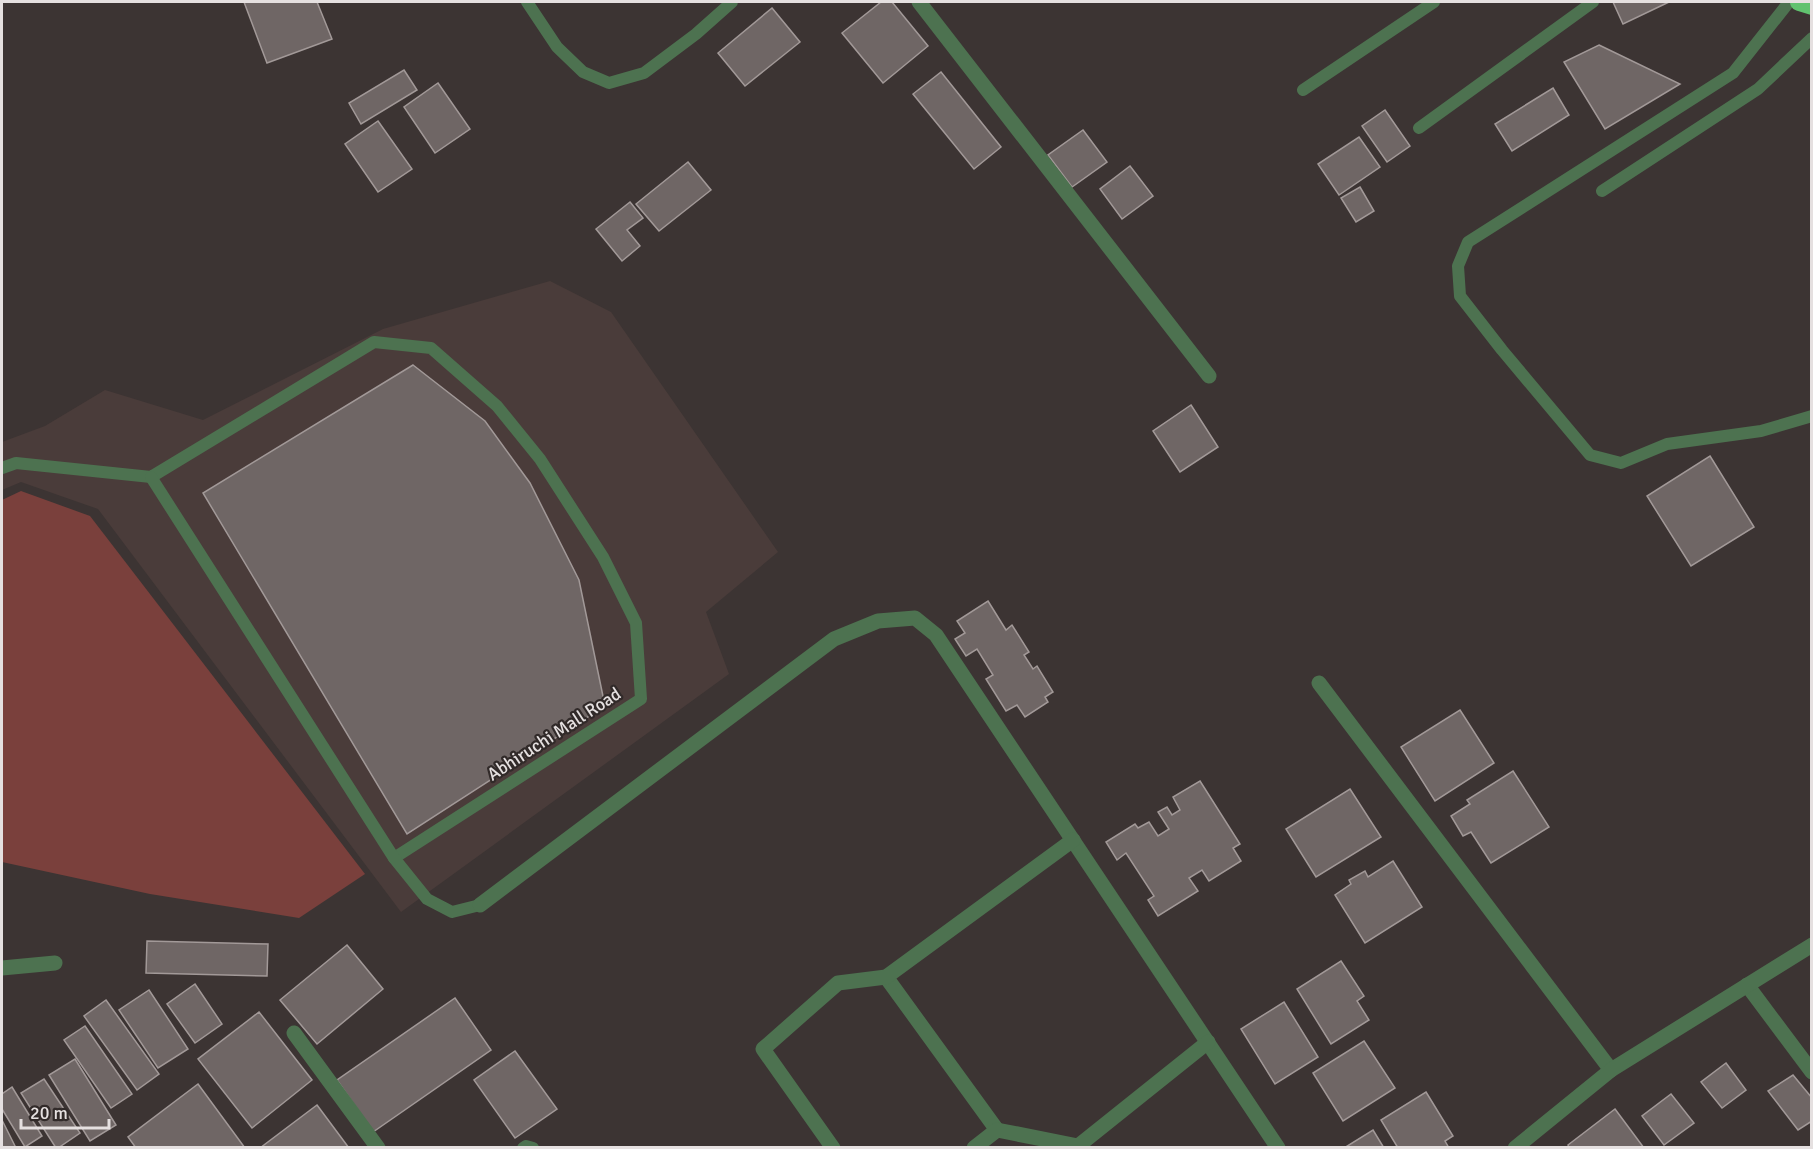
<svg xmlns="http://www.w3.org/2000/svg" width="1813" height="1149" font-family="Signika,sans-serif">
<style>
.built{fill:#4a3c3a}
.green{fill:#7a403c}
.building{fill:#6f6665;stroke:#a29998;stroke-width:1.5}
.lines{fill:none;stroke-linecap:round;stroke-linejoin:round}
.lane{stroke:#4d7250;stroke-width:12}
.street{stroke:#4d7250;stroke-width:15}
.highway{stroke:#61c26f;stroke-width:18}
.labels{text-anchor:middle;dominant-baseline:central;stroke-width:4.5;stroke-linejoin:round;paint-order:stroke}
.street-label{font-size:18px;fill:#e5e0e0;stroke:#312a29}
</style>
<rect width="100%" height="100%" fill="#3c3433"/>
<polygon class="built" points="550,281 611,312 778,552 706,612 729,674 401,912 98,509 21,482 2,490 2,442 45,426 105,390 203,420 383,329"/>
<polygon class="green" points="21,491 90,516 365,874 299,918 150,894 2,862 2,500"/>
<g class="building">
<polygon points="244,2 317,2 332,39 267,63"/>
<polygon points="881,2 892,2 928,46 883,83 842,33"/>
<polygon points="1613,2 1669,2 1623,24"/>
<polygon points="772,8 800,42 745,86 718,53"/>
<polygon points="1599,45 1680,84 1605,129 1564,62"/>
<polygon points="404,70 417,90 361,124 349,103"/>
<polygon points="941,72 1001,147 974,169 913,94"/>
<polygon points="438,83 470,129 435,153 404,107"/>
<polygon points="1553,88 1569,115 1512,151 1495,124"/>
<polygon points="1385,110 1410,146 1387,162 1362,126"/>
<polygon points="378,121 412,169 378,192 345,144"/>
<polygon points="1083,130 1107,162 1072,187 1048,155"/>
<polygon points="1359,137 1380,167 1339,195 1318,164"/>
<polygon points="688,162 711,190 659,231 636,204"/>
<polygon points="1130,166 1153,196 1122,219 1100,189"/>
<polygon points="1360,187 1374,211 1356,222 1341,198"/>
<polygon points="630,202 643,218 627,230 640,246 622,261 596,229"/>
<polygon points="413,365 485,421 530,483 579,580 605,706 407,834 203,493"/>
<polygon points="1191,405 1218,447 1180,472 1153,431"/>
<polygon points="1710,456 1754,527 1691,566 1647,496"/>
<polygon points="988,601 1006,630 1012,625 1029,652 1024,655 1033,669 1037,666 1053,692 1045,697 1048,702 1025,717 1017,705 1006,711 986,679 993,675 977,649 966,656 955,639 965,633 957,621"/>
<polygon points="1460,710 1494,763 1435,801 1401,747"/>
<polygon points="1513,771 1549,827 1491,863 1471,832 1463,836 1451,816 1470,804 1467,800"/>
<polygon points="1200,781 1240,844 1233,848 1241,861 1209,881 1202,870 1189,878 1198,891 1158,916 1148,900 1154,896 1126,853 1117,860 1106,842 1135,824 1138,828 1149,822 1158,836 1169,829 1158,812 1167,807 1172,815 1180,810 1173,797"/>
<polygon points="1350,789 1381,837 1316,877 1286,829"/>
<polygon points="1393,861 1422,907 1365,943 1335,895 1351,884 1349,880 1365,871 1368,877"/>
<polygon points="147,941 268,944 267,976 146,973"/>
<polygon points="347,945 383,989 317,1044 280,1000"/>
<polygon points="1341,961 1364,996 1357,1001 1369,1020 1331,1044 1297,989"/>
<polygon points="195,984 222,1024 195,1043 167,1004"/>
<polygon points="149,990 188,1049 158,1068 119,1010"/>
<polygon points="455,998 491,1050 373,1132 337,1080"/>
<polygon points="106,1000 159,1074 137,1090 84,1016"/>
<polygon points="1284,1002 1318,1057 1275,1084 1241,1029"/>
<polygon points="259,1012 312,1080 252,1128 198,1059"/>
<polygon points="85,1026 132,1094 111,1108 64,1040"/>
<polygon points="1364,1041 1395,1088 1343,1121 1313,1073"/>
<polygon points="515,1051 557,1109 515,1138 474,1080"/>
<polygon points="75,1059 116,1125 90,1141 49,1075"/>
<polygon points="1726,1063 1746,1090 1722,1108 1701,1082"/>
<polygon points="1793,1075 1812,1098 1812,1121 1798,1130 1768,1091"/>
<polygon points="44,1079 80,1133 58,1148 56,1148 21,1093"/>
<polygon points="198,1084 245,1148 136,1148 128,1137"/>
<polygon points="12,1087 42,1136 25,1147 2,1109 2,1094"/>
<polygon points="1426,1092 1453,1136 1445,1141 1449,1148 1398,1148 1381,1120"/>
<polygon points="1671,1094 1694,1123 1664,1145 1642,1116"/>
<polygon points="317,1105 349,1148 260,1148"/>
<polygon points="1615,1109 1644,1148 1569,1148 1568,1145"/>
<polygon points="2,1120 15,1146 12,1148 2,1148"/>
<polygon points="1373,1130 1384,1148 1344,1148"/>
</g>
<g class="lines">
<g class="lane">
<polyline points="527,2 557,47 583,72 609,83 644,73 696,34 732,2"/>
<polyline points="1789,2 1733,73 1468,242 1458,266 1460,296 1502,350 1590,455 1621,463 1667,444 1761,431 1812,416"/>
<polyline points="1303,90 1434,2"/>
<polyline points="1419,128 1593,2"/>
<polyline points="1602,191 1758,89 1812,38"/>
<polyline points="2,468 16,463 151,477 374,342 431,348 497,406 540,459 603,557 636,623 641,699 394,858"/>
<polyline points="151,477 394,858 427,899 452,912 480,905"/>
<polyline points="523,1148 526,1146 533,1148"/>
</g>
<g class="street">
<polyline points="919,2 1209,376"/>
<polyline points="1319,683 1611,1070"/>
<polyline points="480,905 834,639 878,621 915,618 936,635 1278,1148"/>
<polyline points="2,968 55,963"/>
<polyline points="886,977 997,1130"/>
<polyline points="1747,985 1812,1072"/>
<polyline points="294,1033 378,1148"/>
<polyline points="833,1148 763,1049 838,983 886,977 1073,840"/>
<polyline points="974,1148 997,1130 1078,1146 1208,1042"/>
<polyline points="1515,1148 1611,1070 1812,945"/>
</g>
<polyline class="highway" points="1799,2 1812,6"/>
</g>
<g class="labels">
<g class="street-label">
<text transform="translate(554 734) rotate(-33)">Abhiruchi Mall Road</text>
</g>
</g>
<rect width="1813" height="1149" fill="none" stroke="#e5e0e0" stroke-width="6"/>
<path d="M21 1119v9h88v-9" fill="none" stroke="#e5e0e0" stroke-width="3"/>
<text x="30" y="1119" font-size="18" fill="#e5e0e0" stroke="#312a29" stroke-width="4.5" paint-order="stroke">20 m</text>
</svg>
